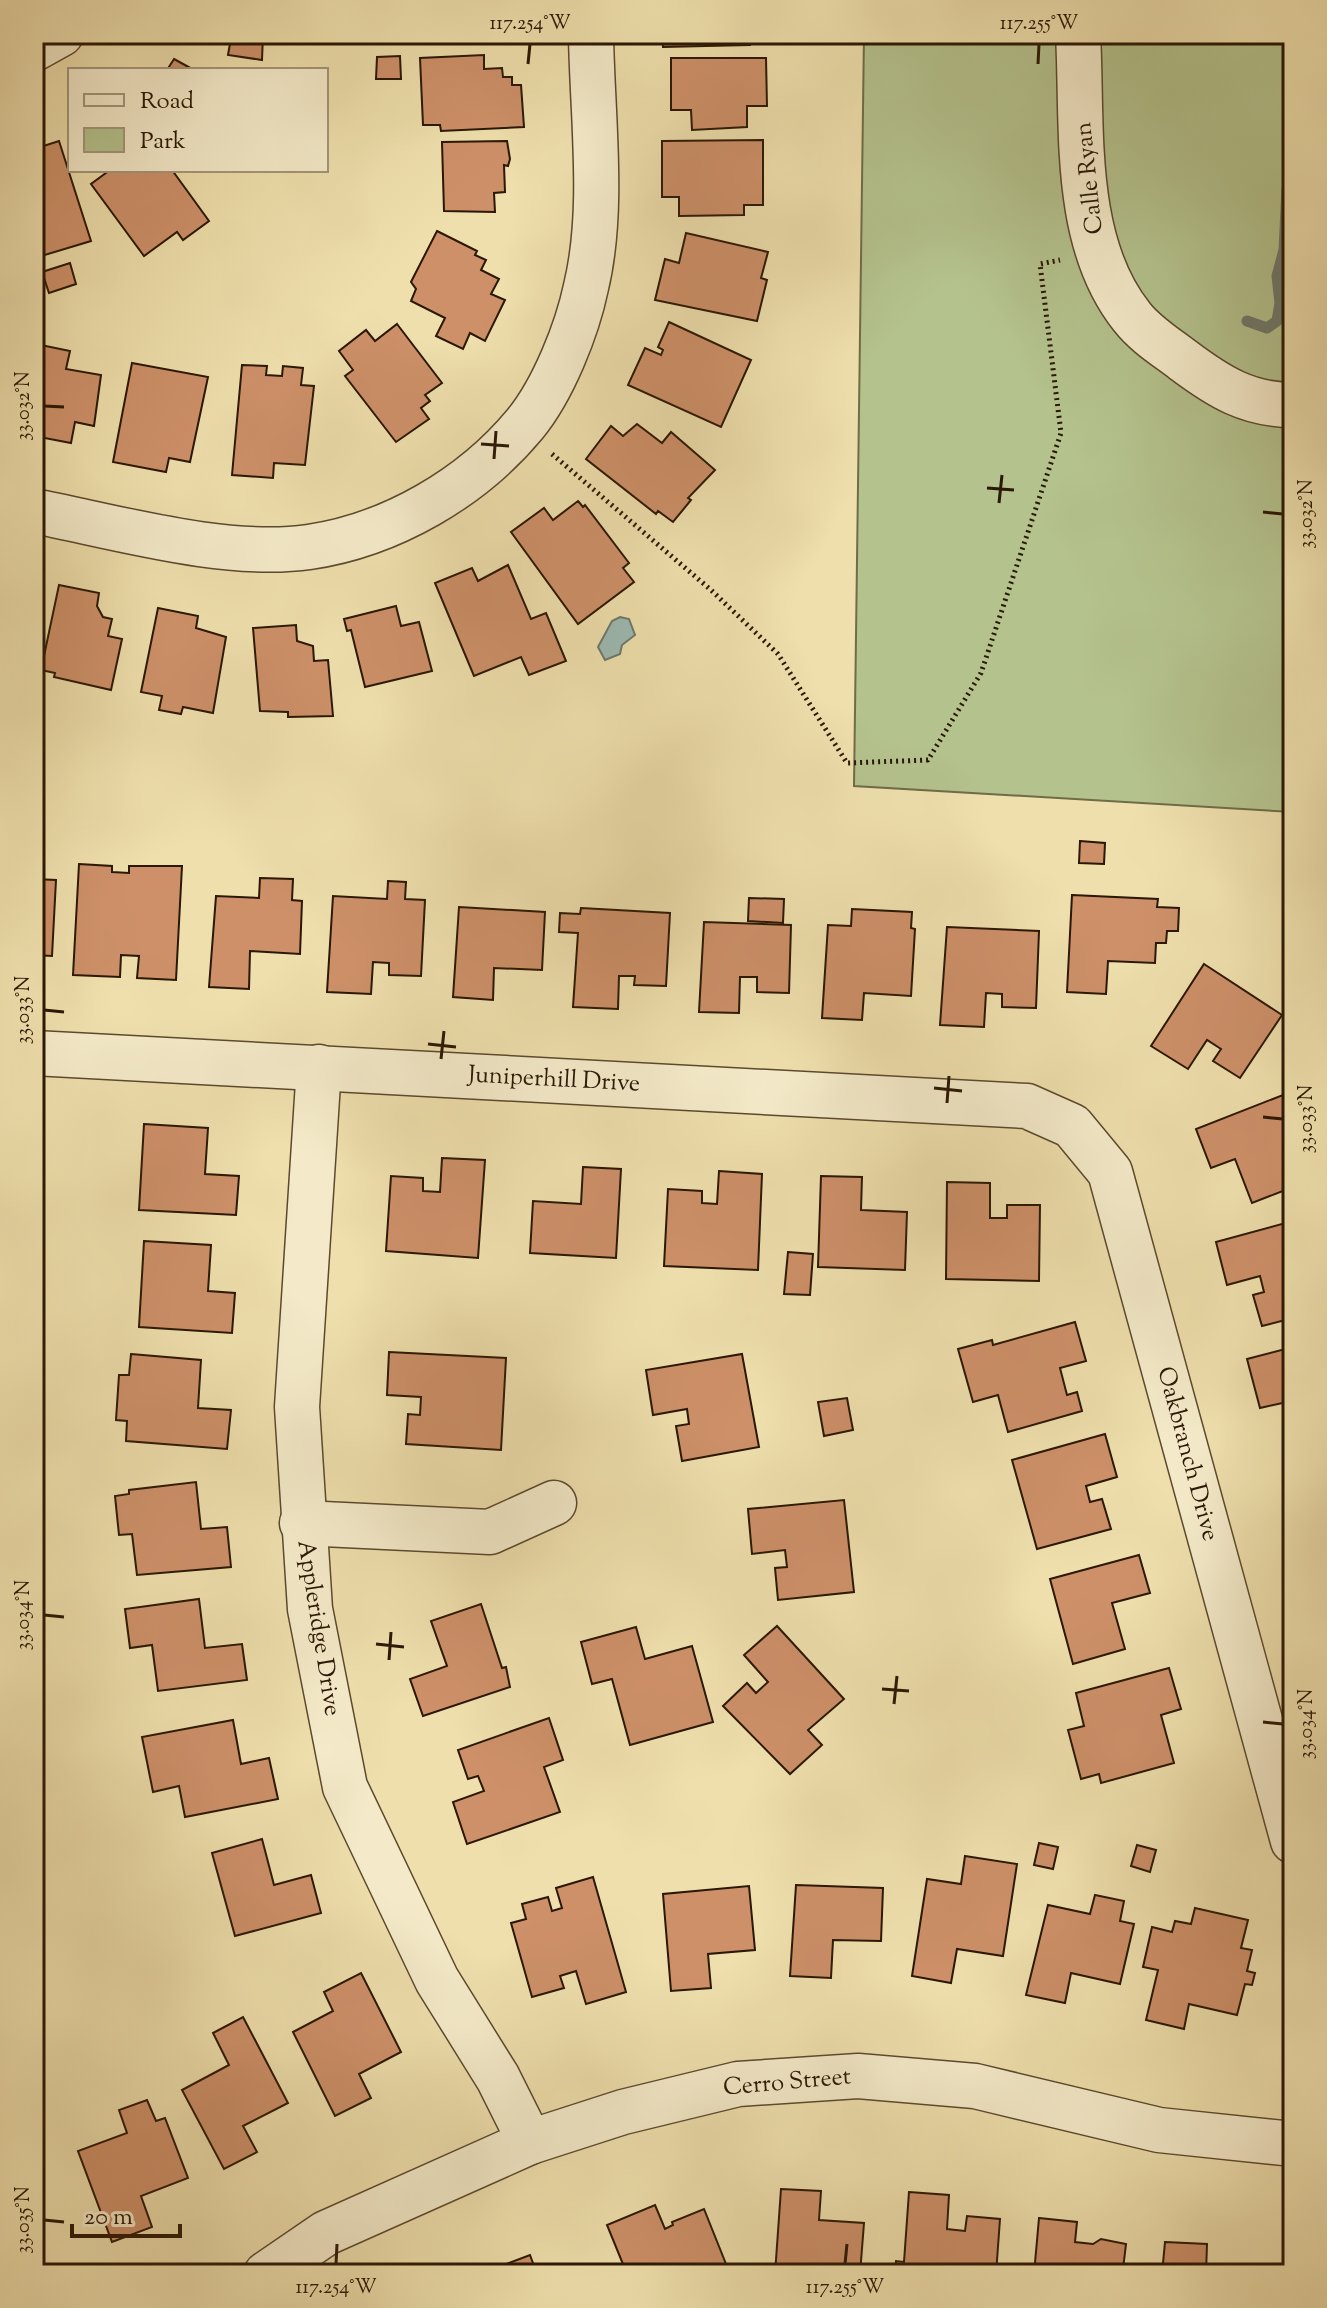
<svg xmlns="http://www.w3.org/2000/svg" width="1327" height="2308" font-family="'Sorts Mill Goudy',serif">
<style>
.green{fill:#b4c28d;stroke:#6f6c48;stroke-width:2}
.water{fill:#9cbab3;stroke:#6e796d;stroke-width:2}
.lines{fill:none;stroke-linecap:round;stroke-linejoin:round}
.stream{stroke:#6e796d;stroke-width:11}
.building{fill:#cd9069;stroke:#2a1704;stroke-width:2}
.minor-casing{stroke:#5b492e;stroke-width:47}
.path{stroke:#2a1704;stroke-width:5;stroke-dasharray:2 4;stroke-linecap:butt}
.minor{stroke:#f4eac9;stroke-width:44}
.ticks{fill:none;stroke:#2a1704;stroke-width:3}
.labels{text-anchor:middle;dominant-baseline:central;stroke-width:7;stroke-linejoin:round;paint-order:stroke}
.street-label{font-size:24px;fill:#2a1704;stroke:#f4eac9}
.neatline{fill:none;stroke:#2a1704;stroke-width:3}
.ticks-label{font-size:20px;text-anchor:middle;fill:#2a1704}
</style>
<rect width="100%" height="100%" fill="#eedfac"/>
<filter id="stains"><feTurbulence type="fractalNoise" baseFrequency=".0025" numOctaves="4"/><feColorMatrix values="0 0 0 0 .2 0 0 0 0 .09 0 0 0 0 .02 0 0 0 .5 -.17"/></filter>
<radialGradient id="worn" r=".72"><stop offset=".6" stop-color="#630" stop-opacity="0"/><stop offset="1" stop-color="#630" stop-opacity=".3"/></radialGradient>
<polygon class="green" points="864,34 1293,34 1293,812 854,786"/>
<polygon class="water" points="620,617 629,619 635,635 622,645 620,654 605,660 598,647 612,621"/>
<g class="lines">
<polyline class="stream" points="1247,321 1267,328 1277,321 1280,303 1277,276 1284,250 1287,188"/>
</g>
<g class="building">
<polygon points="207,34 263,34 262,60 228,55 231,38"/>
<polygon points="437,34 508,34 508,43 437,44"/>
<polygon points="662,34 759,34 760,40 750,40 750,45 663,47"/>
<polygon points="484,55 484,69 502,68 503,77 512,77 512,85 521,85 524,127 441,131 440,125 423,125 420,58"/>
<polygon points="400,56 401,79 376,79 377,57"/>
<polygon points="671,58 766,58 767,106 747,106 747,127 692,130 691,110 671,110"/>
<polygon points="174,59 194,70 167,70"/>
<polygon points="763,140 763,205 744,205 744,215 679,216 679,197 662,197 662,141"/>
<polygon points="59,141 91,241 38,257 34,255 34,149"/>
<polygon points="507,141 510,159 508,166 504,165 505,192 494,193 495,212 444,211 442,142"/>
<polygon points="110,170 172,170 209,221 183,240 177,232 144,256 91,184"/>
<polygon points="437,231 477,251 475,255 486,260 481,270 499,279 491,294 505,300 485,341 470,333 463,349 436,336 445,318 411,301 416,289 411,282"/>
<polygon points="686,233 768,252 761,278 767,280 757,321 655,300 665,259 679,263"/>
<polygon points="70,263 76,284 49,293 42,272"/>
<polygon points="669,322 751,360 721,427 628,385 645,348 661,355 663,350 658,347"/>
<polygon points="397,324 442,383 425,395 430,401 421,408 429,419 396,442 345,376 353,370 339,351 366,330 375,341"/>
<polygon points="36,344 70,351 66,369 101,375 94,426 75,422 71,443 34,436"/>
<polygon points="132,363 208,377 190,462 169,458 166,472 113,462"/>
<polygon points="242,365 267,366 266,375 282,376 283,366 303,368 301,385 314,386 305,465 274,463 273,478 232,475"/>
<polygon points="637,424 662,443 671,432 715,470 688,498 691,500 673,522 658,511 656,514 586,459 611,426 623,436"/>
<polygon points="578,501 583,507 585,505 629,563 623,568 634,582 578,624 511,532 544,508 553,520"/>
<polygon points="508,565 531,619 546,613 566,661 529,675 521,657 474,676 435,583 472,568 478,581"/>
<polygon points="59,585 99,593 97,606 103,617 112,619 108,636 122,639 111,690 54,677 55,673 41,670"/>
<polygon points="396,606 401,626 419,622 432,671 365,687 351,630 347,631 344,619"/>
<polygon points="158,608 198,616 196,628 226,637 213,713 183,707 181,714 159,710 162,696 141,692"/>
<polygon points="296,625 297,641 313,646 314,661 328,660 333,716 288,717 288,712 260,711 253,628"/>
<polygon points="1080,841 1105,843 1104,864 1079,863"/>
<polygon points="79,864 112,866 112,872 129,873 129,866 182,866 176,980 137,978 139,956 121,955 120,977 73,975"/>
<polygon points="260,878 293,879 292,900 302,901 300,954 250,951 249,989 209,987 216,896 259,898"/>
<polygon points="34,879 56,880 52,956 34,955"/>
<polygon points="388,881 406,882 405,899 425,900 421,976 389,975 389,963 373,962 371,994 327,992 333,896 387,899"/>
<polygon points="1072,895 1158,899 1157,907 1179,908 1178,931 1167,931 1166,943 1156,943 1155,963 1108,961 1106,994 1067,992"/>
<polygon points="749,898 784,899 783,923 748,921"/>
<polygon points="459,907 545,912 542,970 494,968 493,1000 453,997"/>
<polygon points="581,908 670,913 666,986 634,985 635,976 619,976 618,1009 573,1007 578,933 559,932 560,913 580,914"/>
<polygon points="852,909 912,912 911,928 915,929 911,996 864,993 862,1020 822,1018 828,925 851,926"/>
<polygon points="704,922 791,925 789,993 757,992 757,977 740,977 739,1013 699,1012"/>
<polygon points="947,927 1039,931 1036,1008 1002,1007 1002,994 986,993 984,1027 940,1025"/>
<polygon points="1204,964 1282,1015 1240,1078 1213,1061 1221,1049 1207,1040 1188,1069 1151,1046"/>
<polygon points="1283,1095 1293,1120 1293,1187 1252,1203 1235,1159 1211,1168 1196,1129"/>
<polygon points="144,1124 208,1128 205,1174 239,1176 236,1215 139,1210"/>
<polygon points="442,1158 485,1160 478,1258 386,1251 391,1176 423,1178 423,1191 440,1192"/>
<polygon points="583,1167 621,1169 616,1258 530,1253 533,1201 581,1204"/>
<polygon points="719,1171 762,1174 758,1270 664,1266 668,1189 702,1191 702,1203 717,1204"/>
<polygon points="821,1176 862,1177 861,1210 907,1212 905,1270 818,1267"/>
<polygon points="947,1182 990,1183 990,1218 1007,1218 1007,1205 1040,1205 1039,1281 946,1279"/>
<polygon points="1293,1221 1293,1318 1262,1326 1253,1295 1264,1292 1260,1276 1227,1285 1216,1242"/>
<polygon points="144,1241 211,1245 208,1291 235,1293 232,1333 139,1327"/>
<polygon points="788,1252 813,1254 810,1295 784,1294"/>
<polygon points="1075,1322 1086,1361 1060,1368 1067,1395 1077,1392 1082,1411 1008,1432 998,1395 973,1402 958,1349 992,1340 993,1345"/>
<polygon points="1293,1347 1293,1426 1287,1402 1260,1408 1247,1359"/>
<polygon points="389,1352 506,1358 501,1450 406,1444 408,1414 420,1415 421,1397 387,1395"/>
<polygon points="131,1354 201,1360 198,1408 231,1410 227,1449 126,1441 127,1421 116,1420 119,1375 129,1375"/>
<polygon points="742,1354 759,1447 682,1461 676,1426 689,1424 687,1409 653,1415 646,1370"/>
<polygon points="847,1398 853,1430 824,1436 818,1402"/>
<polygon points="1105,1434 1117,1477 1086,1486 1090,1502 1102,1499 1111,1529 1037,1549 1012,1460"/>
<polygon points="196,1482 201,1529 227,1527 231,1567 137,1575 132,1534 119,1535 115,1496 129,1494 129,1490"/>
<polygon points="844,1500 854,1592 778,1600 775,1568 787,1567 785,1550 752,1554 748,1509"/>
<polygon points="1139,1555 1150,1593 1112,1603 1125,1649 1073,1664 1050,1579"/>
<polygon points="199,1599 205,1648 242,1644 247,1680 158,1691 152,1645 130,1648 125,1609"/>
<polygon points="481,1604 502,1668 506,1667 510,1687 423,1716 410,1679 447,1666 431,1621"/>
<polygon points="777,1626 844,1699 808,1730 822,1745 790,1774 723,1706 747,1683 756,1693 768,1682 744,1655"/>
<polygon points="636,1627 645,1659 692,1646 713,1722 630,1745 612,1679 592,1684 581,1642"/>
<polygon points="1169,1668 1181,1709 1161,1715 1174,1763 1101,1783 1099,1774 1081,1779 1068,1730 1084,1726 1076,1693"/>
<polygon points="549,1718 563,1760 544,1767 560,1812 467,1844 453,1802 484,1791 478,1776 468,1779 458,1750"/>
<polygon points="233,1720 241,1764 269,1758 278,1799 185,1817 179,1786 153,1792 142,1737"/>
<polygon points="262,1839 274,1885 311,1875 321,1913 235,1936 212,1853"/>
<polygon points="1039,1843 1058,1847 1053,1869 1034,1865"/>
<polygon points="1137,1845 1156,1850 1150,1872 1131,1866"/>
<polygon points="965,1856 1017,1864 1003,1956 957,1949 951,1983 912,1976 927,1879 961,1884"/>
<polygon points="593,1877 626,1992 586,2004 576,1971 560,1976 564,1988 532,1997 511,1923 526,1919 522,1904 548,1897 552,1911 562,1908 556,1888"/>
<polygon points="796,1885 883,1888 881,1941 833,1940 831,1978 790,1976"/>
<polygon points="749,1886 755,1950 708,1954 711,1988 671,1991 663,1894"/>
<polygon points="1095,1895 1124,1901 1120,1921 1134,1924 1120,1984 1071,1973 1065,2003 1026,1995 1048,1905 1090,1914"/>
<polygon points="1195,1908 1248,1920 1241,1948 1252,1950 1247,1971 1255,1973 1252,1985 1245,1984 1237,2015 1189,2004 1184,2029 1146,2020 1158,1970 1143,1967 1152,1927 1172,1932 1175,1921 1191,1924"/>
<polygon points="361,1973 401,2052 359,2074 371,2098 335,2116 293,2032 333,2011 324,1992"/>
<polygon points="243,2017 288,2103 243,2126 257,2152 224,2169 182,2090 229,2065 213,2033"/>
<polygon points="147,2100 156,2121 165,2118 188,2178 141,2196 152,2227 112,2242 78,2151 127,2133 119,2110"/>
<polygon points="781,2189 821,2191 819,2220 864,2223 860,2274 775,2274"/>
<polygon points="909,2192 949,2195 947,2229 965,2231 967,2216 1000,2219 996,2274 895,2274 896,2261 904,2262"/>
<polygon points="655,2205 665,2229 673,2225 672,2222 704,2209 730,2274 627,2274 607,2225"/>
<polygon points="1039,2218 1077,2222 1075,2242 1093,2244 1101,2239 1126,2244 1123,2269 1134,2270 1134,2274 1034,2274"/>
<polygon points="1165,2242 1207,2244 1206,2274 1162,2274"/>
<polygon points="530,2255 537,2274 495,2274 493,2269"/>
<polygon points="1223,2266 1256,2269 1256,2274 1222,2274"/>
</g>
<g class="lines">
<defs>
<g id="minor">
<path d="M1078,34c5,91 -7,207 54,283 13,17 34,30 51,43 36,27 65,45 110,45"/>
<polyline points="34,49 61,34"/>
<path d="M34,511c82,16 192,48 275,36 82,-12 163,-59 216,-123 28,-34 52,-94 61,-137 19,-78 6,-173 5,-253"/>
<polyline points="34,1053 1027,1106 1072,1126 1110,1172 1293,1841"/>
<polyline points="319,1067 297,1407 310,1609 345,1787 437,1980 498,2078 530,2142"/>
<polyline points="302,1523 490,1532 554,1503"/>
<polyline points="266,2274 326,2233 530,2142 623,2112 738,2084 858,2076 975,2086 1159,2130 1293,2144"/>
</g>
</defs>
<use href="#minor" class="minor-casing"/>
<polyline class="path" points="552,454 711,590 778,654 847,763 928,760 981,673 1061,433 1040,264 1060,260"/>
<use href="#minor" class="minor"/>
</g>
<path class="ticks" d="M528,64l2,-20M1038,64l1,-20M44,406l20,1M481,444l28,2M494,459l2,-28M987,488l27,2M999,503l3,-28M1263,512l20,2M44,1010l20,2M428,1044l28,3M441,1059l3,-28M934,1088l28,3M947,1103l2,-27M1263,1117l20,2M44,1615l20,2M376,1644l28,3M389,1660l2,-28M882,1689l27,2M894,1704l3,-28M1263,1722l20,2M44,2220l20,2M336,2264l1,-20M845,2264l2,-20"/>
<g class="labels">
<g class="street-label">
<text transform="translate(1090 178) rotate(-96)">Calle Ryan</text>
<text transform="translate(554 1080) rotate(3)">Juniperhill Drive</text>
<text transform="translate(1187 1454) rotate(75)">Oakbranch Drive</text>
<text transform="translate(318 1628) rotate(81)">Appleridge Drive</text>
<text transform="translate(787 2083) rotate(-5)">Cerro Street</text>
</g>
</g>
<rect width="1327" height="2308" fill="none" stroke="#eedfac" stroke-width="88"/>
<rect x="68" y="68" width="260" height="104" fill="#f4eac9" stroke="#a3967a" stroke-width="2"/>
<rect x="84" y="94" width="40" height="12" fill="#f4eac9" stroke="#a3967a" stroke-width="2"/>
<text x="140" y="108" font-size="24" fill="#2a1704">Road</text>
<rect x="84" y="128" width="40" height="24" fill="#b4c28d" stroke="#a3967a" stroke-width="2"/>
<text x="140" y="148" font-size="24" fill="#2a1704">Park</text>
<path d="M72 2224v12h108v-12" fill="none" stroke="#2a1704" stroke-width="4"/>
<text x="84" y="2224" font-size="24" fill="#2a1704" stroke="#f4eac9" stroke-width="6" paint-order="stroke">20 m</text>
<rect x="44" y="44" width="1239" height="2220" class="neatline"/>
<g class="ticks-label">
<text x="530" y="29">117.254°W</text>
<text x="1039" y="29">117.255°W</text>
<text transform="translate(22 406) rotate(-90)" y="7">33.032°N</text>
<text transform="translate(1305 514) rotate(-90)" y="7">33.032°N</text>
<text transform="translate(22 1010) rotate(-90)" y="7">33.033°N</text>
<text transform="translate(1305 1119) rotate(-90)" y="7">33.033°N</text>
<text transform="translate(22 1615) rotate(-90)" y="7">33.034°N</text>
<text transform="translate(1305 1724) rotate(-90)" y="7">33.034°N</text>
<text transform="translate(22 2220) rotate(-90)" y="7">33.035°N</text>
<text x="336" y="2293">117.254°W</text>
<text x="845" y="2293">117.255°W</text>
</g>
<rect width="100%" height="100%" filter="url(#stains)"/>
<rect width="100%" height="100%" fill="url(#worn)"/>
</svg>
